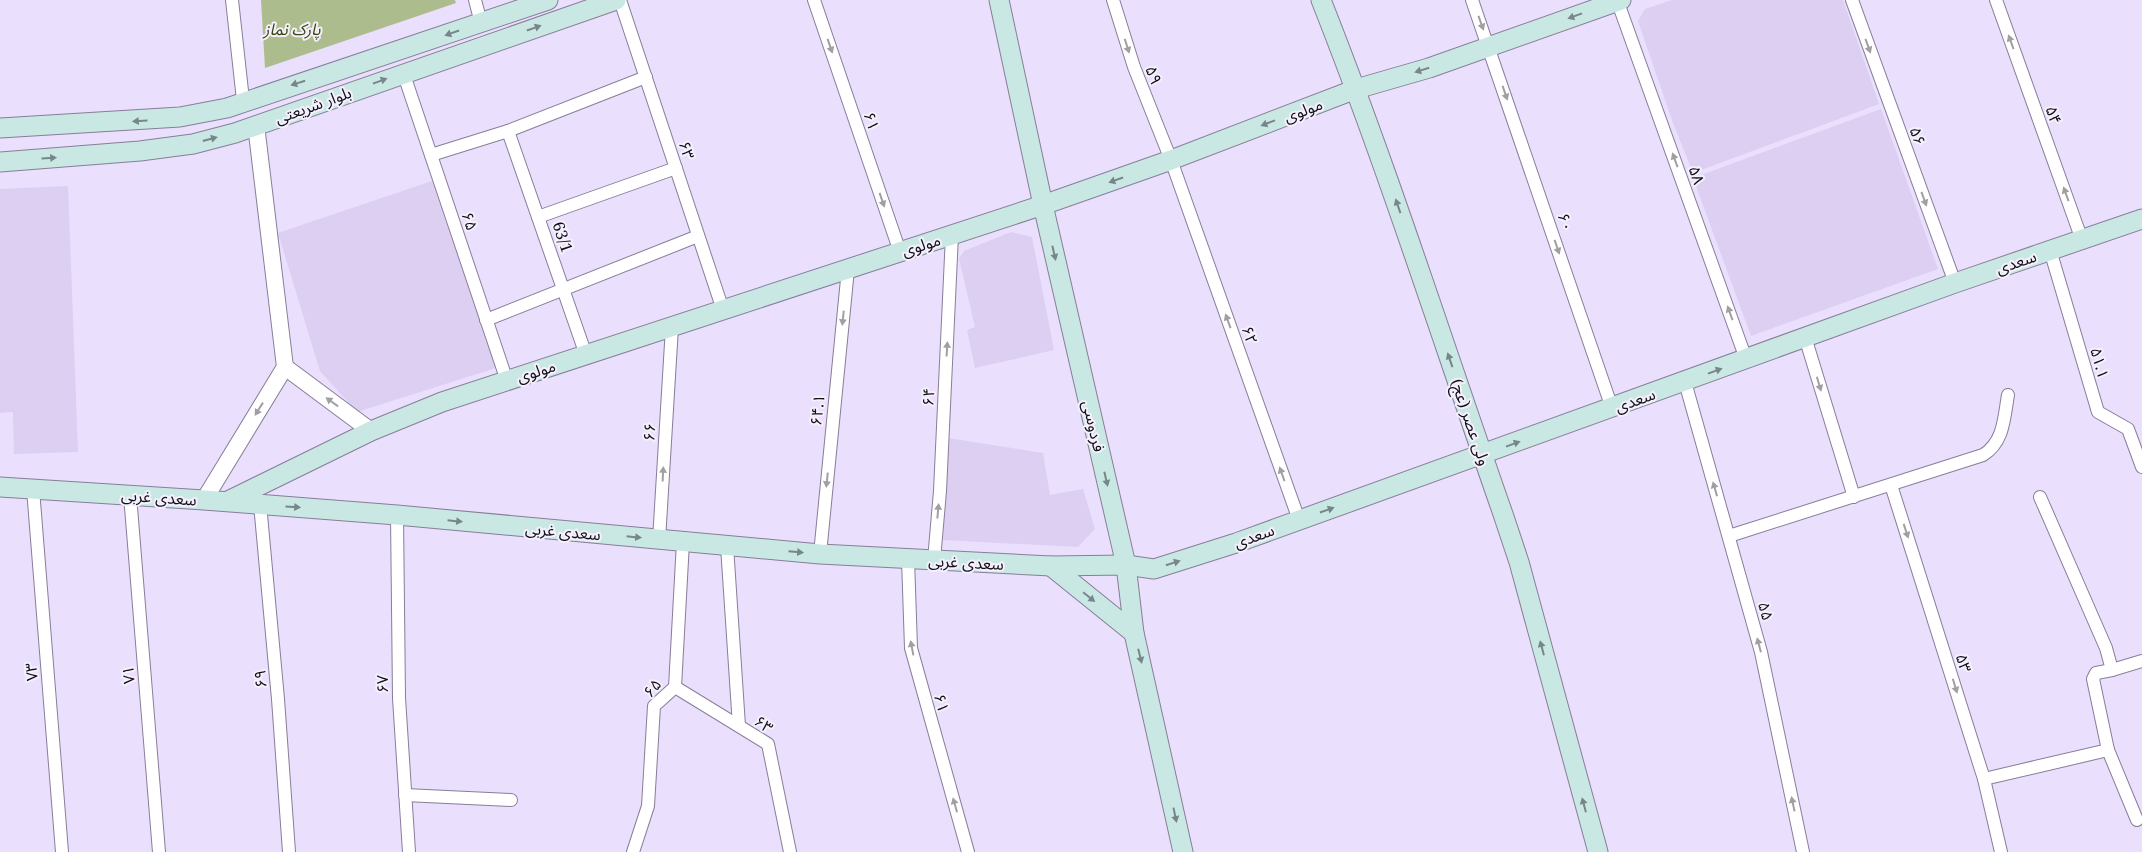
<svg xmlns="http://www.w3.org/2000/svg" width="2142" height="852" font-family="'Noto Serif','Noto Sans Arabic',serif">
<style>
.built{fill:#dccff2}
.green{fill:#adbc8c}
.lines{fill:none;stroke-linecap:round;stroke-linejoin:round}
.minor-casing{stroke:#877e98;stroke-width:14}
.tertiary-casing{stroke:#877e98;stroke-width:18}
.secondary-casing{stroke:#877e98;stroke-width:21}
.minor{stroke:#fff;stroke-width:12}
.tertiary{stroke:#fff;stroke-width:16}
.secondary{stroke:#c9e8e3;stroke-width:19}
.oneway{fill:#778688}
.oneway2{fill:#a19fa3}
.labels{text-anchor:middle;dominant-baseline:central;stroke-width:4;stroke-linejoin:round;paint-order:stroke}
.park-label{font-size:16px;font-style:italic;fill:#38440b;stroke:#f4f0fc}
.street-label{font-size:16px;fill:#130f19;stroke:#f4f0fc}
</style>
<rect width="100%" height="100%" fill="#eadffd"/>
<g class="built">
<polygon points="1672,0 1843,0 1879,104 1693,173 1673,123 1638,21 1645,9"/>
<polygon points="1881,109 1938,269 1751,336 1693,178"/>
<polygon points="432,181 496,368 357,412 320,371 278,233"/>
<polygon points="68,186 78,452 14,454 13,412 0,413 0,189"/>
<polygon points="1011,232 1032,237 1054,350 975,368 967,330 975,327 959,259 964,251"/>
<polygon points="948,438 1043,453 1050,495 1083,489 1095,529 1078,547 943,540"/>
</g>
<polygon class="green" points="261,0 455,0 456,3 265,68"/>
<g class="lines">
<defs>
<g id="minor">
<polyline points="232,0 243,100"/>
<polyline points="475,0 481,23"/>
<polyline points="620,0 723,310"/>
<polyline points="814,0 900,252"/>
<polyline points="1113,0 1134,67 1171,160 1299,520"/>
<polyline points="1472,0 1612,408"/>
<polyline points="1617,0 1746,359"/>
<polyline points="1852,0 1955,283"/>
<polyline points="1996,0 2082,240"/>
<polyline points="403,72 507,381"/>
<polyline points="508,131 586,355"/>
<polyline points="431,155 508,131 646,77"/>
<polyline points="538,217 676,168"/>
<polyline points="2050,250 2098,412 2128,429 2142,467"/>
<polyline points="486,320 698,236"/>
<polyline points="1805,337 1854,497"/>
<polyline points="1685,382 1761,652 1803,852"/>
<polyline points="1891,485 1984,779 2001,852"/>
<polyline points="33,489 62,852"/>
<polyline points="130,495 159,852"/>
<polyline points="2040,497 2106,648 2112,670 2096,673 2093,679 2108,750"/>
<polyline points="260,504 278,699 289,852"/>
<polyline points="397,515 399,698 409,852"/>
<path d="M1729,536l254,-81c21,-13 21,-37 25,-60"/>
<polyline points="659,540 672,327"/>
<polyline points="727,546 739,726"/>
<polyline points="820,554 848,269"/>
<polyline points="908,559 911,648 968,852"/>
<polyline points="934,560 940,491 952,235"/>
<polyline points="2112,670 2142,661"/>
<polyline points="675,687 768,744 790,852"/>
<polyline points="1984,779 2108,750 2137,820"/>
<polyline points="405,795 511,800"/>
<polyline points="633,852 648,806 654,706 675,687 683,542"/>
</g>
<g id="tertiary">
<polyline points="285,367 371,431"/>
<polyline points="204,500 285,367 256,125"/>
</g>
<g id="secondary">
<polyline points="999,0 1043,205 1126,565 1134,633 1183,852"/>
<path d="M1321,0c67,169 122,343 182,514l16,48 79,290"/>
<polyline points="0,128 180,117 227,108 548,0"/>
<polyline points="0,162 140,151 193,144 235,133 616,0"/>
<polyline points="0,487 204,500 397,515 820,554 1051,566 1126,565 1154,569 1236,543 1955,283 2142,219"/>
<polyline points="228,501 371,431 442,402 1043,205 1171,160 1356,89 1429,68 1621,0"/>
<polyline points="1051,566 1134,633"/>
</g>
</defs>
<use href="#minor" class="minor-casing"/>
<use href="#tertiary" class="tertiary-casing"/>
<use href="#secondary" class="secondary-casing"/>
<use href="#minor" class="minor"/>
<use href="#tertiary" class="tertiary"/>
<use href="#secondary" class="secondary"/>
</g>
<defs><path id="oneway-solid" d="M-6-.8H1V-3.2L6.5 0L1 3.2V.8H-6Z" transform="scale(1.25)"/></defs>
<g class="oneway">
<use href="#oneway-solid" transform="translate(1575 16) rotate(160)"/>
<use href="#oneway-solid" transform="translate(534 28) rotate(-19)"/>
<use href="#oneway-solid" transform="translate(452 33) rotate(161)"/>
<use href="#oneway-solid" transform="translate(1422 70) rotate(163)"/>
<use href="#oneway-solid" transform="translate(380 81) rotate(-20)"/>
<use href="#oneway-solid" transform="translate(298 83) rotate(162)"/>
<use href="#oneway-solid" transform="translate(140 121) rotate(176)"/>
<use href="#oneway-solid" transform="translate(1268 123) rotate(159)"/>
<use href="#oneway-solid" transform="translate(210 139) rotate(-15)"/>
<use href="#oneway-solid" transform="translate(49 158) rotate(-4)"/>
<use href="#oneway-solid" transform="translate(1116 180) rotate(161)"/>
<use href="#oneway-solid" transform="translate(1398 206) rotate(-109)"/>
<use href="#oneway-solid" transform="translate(1054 253) rotate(77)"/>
<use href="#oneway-solid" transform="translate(1450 360) rotate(-109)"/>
<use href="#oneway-solid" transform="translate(1715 371) rotate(-20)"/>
<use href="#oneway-solid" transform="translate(1513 444) rotate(-20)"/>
<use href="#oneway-solid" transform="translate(1106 479) rotate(77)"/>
<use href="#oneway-solid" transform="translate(293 507) rotate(4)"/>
<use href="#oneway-solid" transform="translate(1327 510) rotate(-19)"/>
<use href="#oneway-solid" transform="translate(455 521) rotate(6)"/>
<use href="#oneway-solid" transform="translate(634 537) rotate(6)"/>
<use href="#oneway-solid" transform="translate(796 552) rotate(5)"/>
<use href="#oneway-solid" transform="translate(1173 563) rotate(-17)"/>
<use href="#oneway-solid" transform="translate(1089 597) rotate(39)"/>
<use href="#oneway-solid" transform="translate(1542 648) rotate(-105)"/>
<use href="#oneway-solid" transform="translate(1140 656) rotate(76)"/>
<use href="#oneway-solid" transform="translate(1584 805) rotate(-105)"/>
<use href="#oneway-solid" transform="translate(1175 815) rotate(78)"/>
</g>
<g class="oneway2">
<use href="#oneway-solid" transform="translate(1481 23) rotate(70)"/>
<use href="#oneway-solid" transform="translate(2011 42) rotate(-110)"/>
<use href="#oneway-solid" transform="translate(830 46) rotate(71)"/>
<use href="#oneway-solid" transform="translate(1127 46) rotate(72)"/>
<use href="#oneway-solid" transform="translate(1868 46) rotate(70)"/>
<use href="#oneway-solid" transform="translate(1505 93) rotate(71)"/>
<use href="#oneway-solid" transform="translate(1675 160) rotate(-110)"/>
<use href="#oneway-solid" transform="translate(2066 194) rotate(-110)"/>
<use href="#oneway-solid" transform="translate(1924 199) rotate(70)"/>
<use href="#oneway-solid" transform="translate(882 200) rotate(71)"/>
<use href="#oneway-solid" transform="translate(1557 247) rotate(71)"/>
<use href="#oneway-solid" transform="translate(1730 313) rotate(-110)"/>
<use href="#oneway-solid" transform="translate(843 318) rotate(96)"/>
<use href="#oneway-solid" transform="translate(1228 321) rotate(-110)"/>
<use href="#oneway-solid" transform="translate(947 349) rotate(-87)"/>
<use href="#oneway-solid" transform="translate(1819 384) rotate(73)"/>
<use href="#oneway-solid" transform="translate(332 402) rotate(-144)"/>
<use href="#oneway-solid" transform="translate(259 409) rotate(122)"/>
<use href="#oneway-solid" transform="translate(663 474) rotate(-87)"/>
<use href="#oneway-solid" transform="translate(1282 474) rotate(-110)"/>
<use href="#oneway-solid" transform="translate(827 480) rotate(96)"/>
<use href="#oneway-solid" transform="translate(1715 489) rotate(-106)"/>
<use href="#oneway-solid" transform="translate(938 511) rotate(-85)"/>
<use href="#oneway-solid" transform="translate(1906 531) rotate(72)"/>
<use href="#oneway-solid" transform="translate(1759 645) rotate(-105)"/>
<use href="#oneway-solid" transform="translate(912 648) rotate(-101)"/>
<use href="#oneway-solid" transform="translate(1955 686) rotate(73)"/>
<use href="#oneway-solid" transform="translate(1793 804) rotate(-102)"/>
<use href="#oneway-solid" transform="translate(955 805) rotate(-106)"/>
</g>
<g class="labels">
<g class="park-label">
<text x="292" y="29">پارک نماز</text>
</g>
<g class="street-label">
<text transform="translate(1154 75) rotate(69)">۵۹</text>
<text transform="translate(313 105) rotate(-20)">بلوار شریعتی</text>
<text transform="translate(1303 110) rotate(-21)">مولوی</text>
<text transform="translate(2054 115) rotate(70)">۵۴</text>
<text transform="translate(872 121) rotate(71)">۶۱</text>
<text transform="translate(1918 136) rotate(70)">۵۶</text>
<text transform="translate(687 150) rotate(72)">۶۳</text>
<text transform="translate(1697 175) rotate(70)">۵۸</text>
<text transform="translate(470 221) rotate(71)">۶۵</text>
<text transform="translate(1566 222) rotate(71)">۶۰</text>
<text transform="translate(563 237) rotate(71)">63/1</text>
<text transform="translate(921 245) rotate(-18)">مولوی</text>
<text transform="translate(2016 262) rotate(-19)">سعدی</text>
<text transform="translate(1250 335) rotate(70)">۶۲</text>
<text transform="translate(2100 363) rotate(74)">۵۱.۱</text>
<text transform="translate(536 371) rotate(-18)">مولوی</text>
<text transform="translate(928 397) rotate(-87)">۶۴</text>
<text transform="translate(1635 400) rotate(-20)">سعدی</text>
<text transform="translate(817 410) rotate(-84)">۶۴.۱</text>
<text transform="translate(1471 422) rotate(71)">ولی عصر (عج)</text>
<text transform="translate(1094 426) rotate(77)">فردوسی</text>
<text transform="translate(649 432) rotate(-87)">۶۶</text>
<text transform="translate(159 497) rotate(4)">سعدی غربی</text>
<text transform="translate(563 531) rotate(5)">سعدی غربی</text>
<text transform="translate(1254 536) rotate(-20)">سعدی</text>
<text transform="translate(966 562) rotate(3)">سعدی غربی</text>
<text transform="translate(1766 611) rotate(74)">۵۵</text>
<text transform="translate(1964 663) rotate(73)">۵۳</text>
<text transform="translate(31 672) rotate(-95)">۷۳</text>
<text transform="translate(128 675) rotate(-95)">۷۱</text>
<text transform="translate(260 679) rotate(-95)">۶۹</text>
<text transform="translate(382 684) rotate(-91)">۶۷</text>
<text transform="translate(652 688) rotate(-50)">۶۵</text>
<text transform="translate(942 703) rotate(74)">۶۱</text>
<text transform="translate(764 724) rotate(35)">۶۳</text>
</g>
</g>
</svg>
